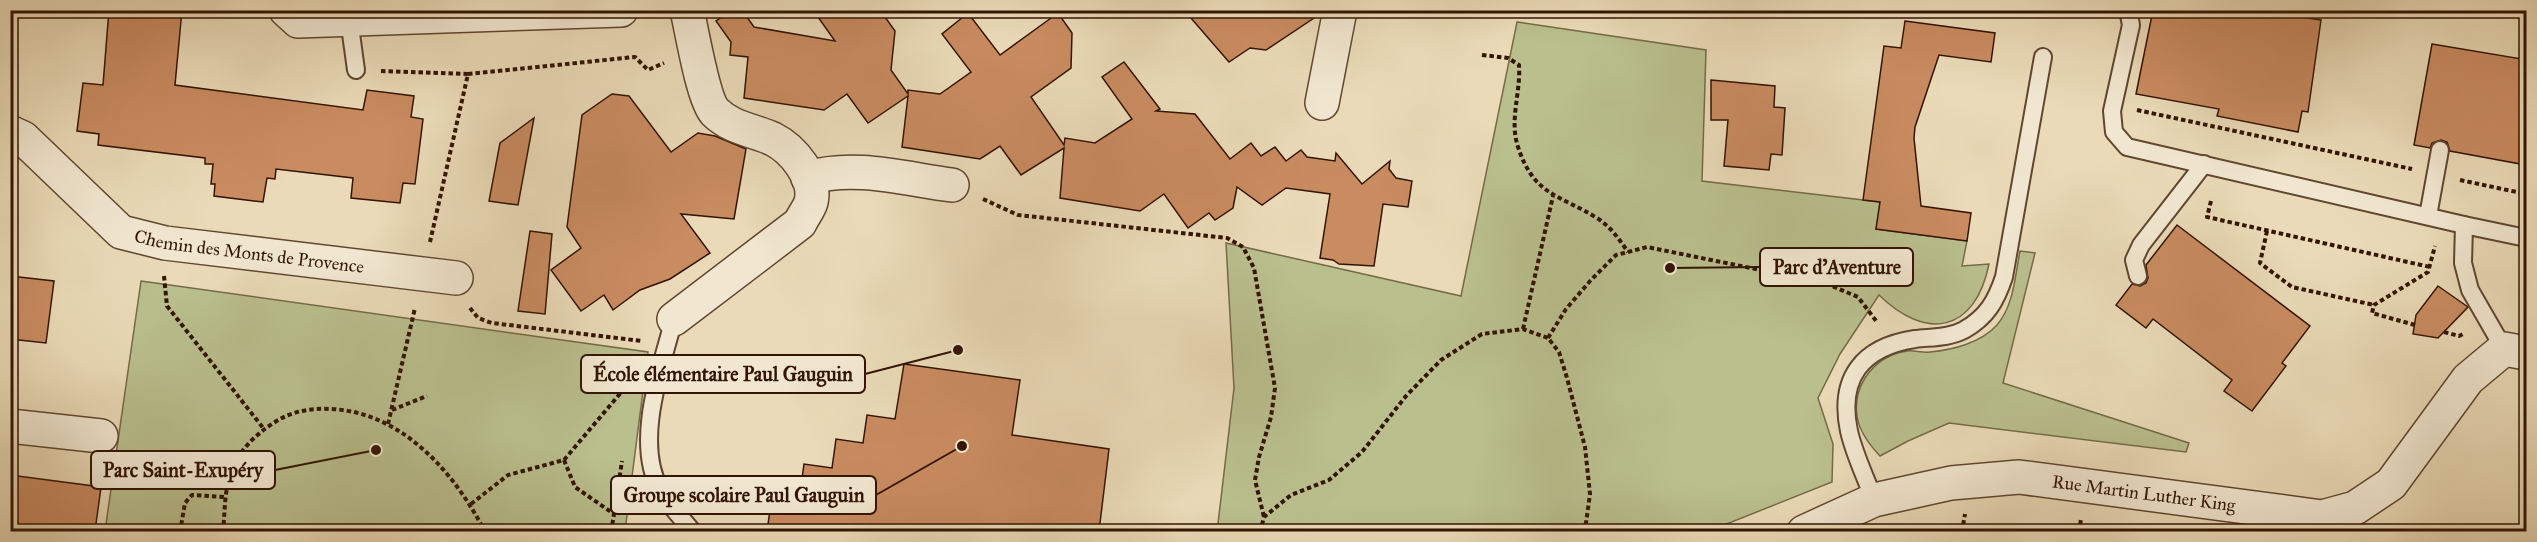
<svg xmlns="http://www.w3.org/2000/svg" width="2537" height="542" font-family="'IM FELL Great Primer',serif">
<style>
.green{fill:#b9bf8d;stroke:#766a48;stroke-width:1.5}
.building{fill:#c98b60;stroke:#331403;stroke-width:1.5}
.lines{fill:none;stroke-linecap:round;stroke-linejoin:round}
.lane-casing{stroke:#614630;stroke-width:20}
.street-casing{stroke:#614630;stroke-width:36}
.path{stroke:#331403;stroke-width:4;stroke-dasharray:4.5 3;stroke-linecap:butt}
.lane{stroke:#f1e7d0;stroke-width:16}
.street{stroke:#f1e7d0;stroke-width:33}
.labels{text-anchor:middle;dominant-baseline:central;stroke-width:4.5;stroke-linejoin:round;paint-order:stroke}
.street-label{font-size:18px;fill:#331403;stroke:#f1e7d0}
.leader{fill:none;stroke:#331403;stroke-width:2}
.callout-dot{fill:#331403;stroke:#f1e7d0;stroke-width:2}
.callout{fill:#f1e7d0;stroke:#331403;stroke-width:2}
.callout-label{font-size:20px;text-anchor:middle;font-weight:bold;fill:#331403}
</style>
<rect width="100%" height="100%" fill="#eadab7"/>
<filter id="stains"><feTurbulence type="fractalNoise" baseFrequency=".00333" numOctaves="4"/><feColorMatrix values="0 0 0 0 .2 0 0 0 0 .09 0 0 0 0 .02 0 0 0 .5 -.17"/></filter>
<radialGradient id="worn" r=".72"><stop offset=".6" stop-color="#630" stop-opacity="0"/><stop offset="1" stop-color="#630" stop-opacity=".3"/></radialGradient>
<g class="green">
<path d="M1517,22l189,28 -4,131 178,21 -4,27 91,12 -5,25 27,-2c-14,69 -63,77 -110,31l-39,59 -22,44 15,46 -1,38 -123,49 -492,1 17,-144 -8,-145 235,53z"/>
<path d="M2020,251l15,2 -32,130 186,60 -3,9 -237,-29 -41,18 -28,15c-17,-18 -28,-36 -22,-62 6,-22 25,-40 49,-43 7,-1 15,2 23,1 22,-2 51,-9 67,-27 17,-20 18,-49 23,-74z"/>
<polygon points="141,281 648,352 625,531 105,531"/>
</g>
<g class="building">
<polygon points="109,10 182,10 175,85 363,110 367,90 414,96 411,117 423,119 415,184 403,183 400,203 351,198 353,178 276,169 275,179 267,178 263,202 214,196 215,184 211,184 213,164 205,164 205,158 98,145 99,134 77,131 83,83 103,85"/>
<polygon points="732,10 742,10 754,27 835,41 813,10 880,10 895,31 891,70 908,94 908,90 940,94 971,72 942,34 968,13 1000,55 1058,13 1072,33 1071,68 1031,97 1064,145 1065,138 1095,143 1132,119 1102,77 1124,62 1160,109 1156,111 1195,114 1230,159 1251,143 1261,156 1275,147 1286,161 1301,150 1307,157 1335,161 1336,153 1362,184 1390,161 1389,169 1396,178 1412,181 1408,207 1383,204 1374,266 1339,264 1333,260 1320,258 1330,194 1286,188 1262,205 1237,187 1233,208 1215,220 1209,213 1188,228 1164,194 1140,211 1060,198 1064,148 1021,175 1000,146 980,159 902,147 908,96 868,123 847,94 824,110 744,98 748,57 730,55 731,42 716,21"/>
<polygon points="1184,10 1321,10 1320,14 1266,50 1250,48 1229,62"/>
<polygon points="2153,10 2253,10 2321,20 2308,112 2302,111 2298,132 2217,116 2219,109 2136,94"/>
<polygon points="1905,21 1995,33 1991,62 1939,55 1915,127 1914,138 1921,206 1971,213 1967,241 1876,229 1880,202 1863,200 1884,46 1901,48"/>
<polygon points="2432,44 2522,59 2520,71 2526,72 2526,165 2450,151 2447,142 2441,140 2432,143 2430,148 2414,145"/>
<polygon points="1711,80 1775,86 1774,107 1785,108 1782,155 1771,154 1769,170 1724,166 1728,120 1711,120"/>
<polygon points="612,94 629,96 671,152 698,133 715,136 746,149 734,219 681,214 710,253 670,279 640,290 613,310 604,295 581,311 551,270 581,248 567,227 582,115"/>
<polygon points="534,118 518,205 489,201 500,143"/>
<polygon points="2177,225 2310,326 2282,363 2286,366 2252,411 2224,391 2232,380 2153,319 2146,328 2116,305 2132,284 2140,286 2146,283 2148,278 2146,265"/>
<polygon points="530,231 552,234 545,314 518,311"/>
<polygon points="10,276 54,281 46,343 10,339"/>
<polygon points="2438,286 2468,307 2438,338 2413,334 2416,315"/>
<polygon points="904,364 1020,380 1012,435 1109,449 1099,531 767,531 773,490 800,493 804,464 832,468 836,439 863,443 867,415 895,419"/>
<polygon points="10,475 101,487 95,531 10,531"/>
</g>
<g class="lines">
<defs>
<g id="lane">
<polyline points="2128,10 2131,25 2112,111 2114,132 2127,147 2464,225 2463,263 2470,290 2504,349"/>
<polyline points="349,19 356,70"/>
<polyline points="2428,216 2440,150"/>
<polyline points="2464,225 2526,238"/>
<polyline points="2138,276 2134,260 2141,245 2204,164"/>
<path d="M674,319c-13,49 -41,125 -13,172 8,15 22,28 32,41"/>
<path d="M1874,500c-8,-22 -20,-46 -25,-69 -11,-53 13,-84 66,-92 16,-2 34,-1 49,-9 23,-13 32,-29 40,-53l39,-220"/>
</g>
<g id="street">
<polyline points="286,10 298,21 621,10"/>
<polyline points="1322,103 1340,10"/>
<path id="s1" d="M10,132l13,6 98,94 44,11 291,35"/>
<path d="M808,178c46,-14 97,1 144,7"/>
<path d="M674,319l126,-96c3,-7 9,-14 11,-21 6,-24 -18,-53 -38,-63 -20,-9 -42,-11 -58,-27 -12,-13 -23,-81 -28,-102"/>
<polyline points="10,426 101,436"/>
<path id="s2" d="M1804,532l70,-32 77,-17 68,-6 303,40 33,-9 36,-24 77,-105 36,-30 22,4"/>
</g>
</defs>
<use href="#lane" class="lane-casing"/>
<use href="#street" class="street-casing"/>
<g class="path">
<path d="M1482,55l26,3 11,7c2,27 -10,55 -1,82 16,49 42,48 79,71 14,9 22,21 31,34"/>
<polyline points="381,71 468,74 430,242"/>
<polyline points="468,74 635,57 648,70 664,63"/>
<polyline points="2137,110 2412,169"/>
<polyline points="2460,180 2526,194"/>
<polyline points="983,199 1018,215 1227,238 1243,247 1254,268 1275,388 1271,417 1259,457 1255,480 1264,517"/>
<polyline points="2211,201 2207,217 2430,267"/>
<polyline points="2267,231 2260,263 2292,287 2374,305"/>
<polyline points="164,276 167,306 264,429"/>
<polyline points="470,308 478,318 492,323 642,341"/>
<polyline points="2415,325 2372,313 2374,305 2428,272 2435,246"/>
<polyline points="1523,329 1553,196"/>
<polyline points="2444,332 2459,336 2465,333"/>
<polyline points="1548,338 1566,309 1591,280 1616,255 1647,247 1825,283 1858,297 1877,322"/>
<polyline points="392,410 427,396"/>
<polyline points="388,424 415,308"/>
<polyline points="564,460 575,487 614,514 611,532"/>
<polyline points="471,504 508,475 564,460 629,383"/>
<polyline points="614,514 622,461"/>
<polyline points="180,532 185,503 192,495 225,497"/>
<path d="M223,532c2,-20 1,-40 8,-59 8,-23 24,-38 44,-51 17,-11 36,-14 56,-13 71,3 124,64 154,123"/>
<polyline points="1260,532 1264,517 1291,495 1329,480 1362,452 1406,396 1441,360 1482,334 1523,329 1548,338 1559,352 1567,378 1585,447 1590,494 1586,523 1580,532"/>
<polyline points="1962,532 1965,514"/>
<polyline points="2079,532 2081,519"/>
</g>
<use href="#lane" class="lane"/>
<use href="#street" class="street"/>
</g>
<g class="labels">
<g class="street-label">
<text stroke="none"><textPath href="#s1" startOffset="280">Chemin des Monts de Provence</textPath></text>
<text stroke="none"><textPath href="#s2" startOffset="350">Rue Martin Luther King</textPath></text>
</g>
</g>
<path class="leader" d="M1670 268L1760 267M958 350L865 374M376 450L275 470M962 446L876 495"/>
<g class="callout-dot">
<circle cx="1670" cy="268" r="6"/>
<circle cx="958" cy="350" r="6"/>
<circle cx="376" cy="450" r="6"/>
<circle cx="962" cy="446" r="6"/>
</g>
<g class="callout">
<rect x="1760" y="248" width="153" height="38" rx="6"/>
<rect x="581" y="355" width="284" height="38" rx="6"/>
<rect x="91" y="451" width="184" height="38" rx="6"/>
<rect x="611" y="476" width="265" height="38" rx="6"/>
</g>
<g class="callout-label">
<text x="1837" y="274">Parc d'Aventure</text>
<text x="723" y="381">École élémentaire Paul Gauguin</text>
<text x="183" y="477">Parc Saint-Exupéry</text>
<text x="744" y="502">Groupe scolaire Paul Gauguin</text>
</g>
<rect width="2537" height="542" fill="none" stroke="#eadab7" stroke-width="36"/>
<rect x="12" y="12" width="2513" height="518" fill="none" stroke="#331403" stroke-width="3"/>
<rect x="18" y="18" width="2501" height="506" fill="none" stroke="#331403" stroke-width="1.5"/>
<rect width="100%" height="100%" filter="url(#stains)"/>
<rect width="100%" height="100%" fill="url(#worn)"/>
</svg>
